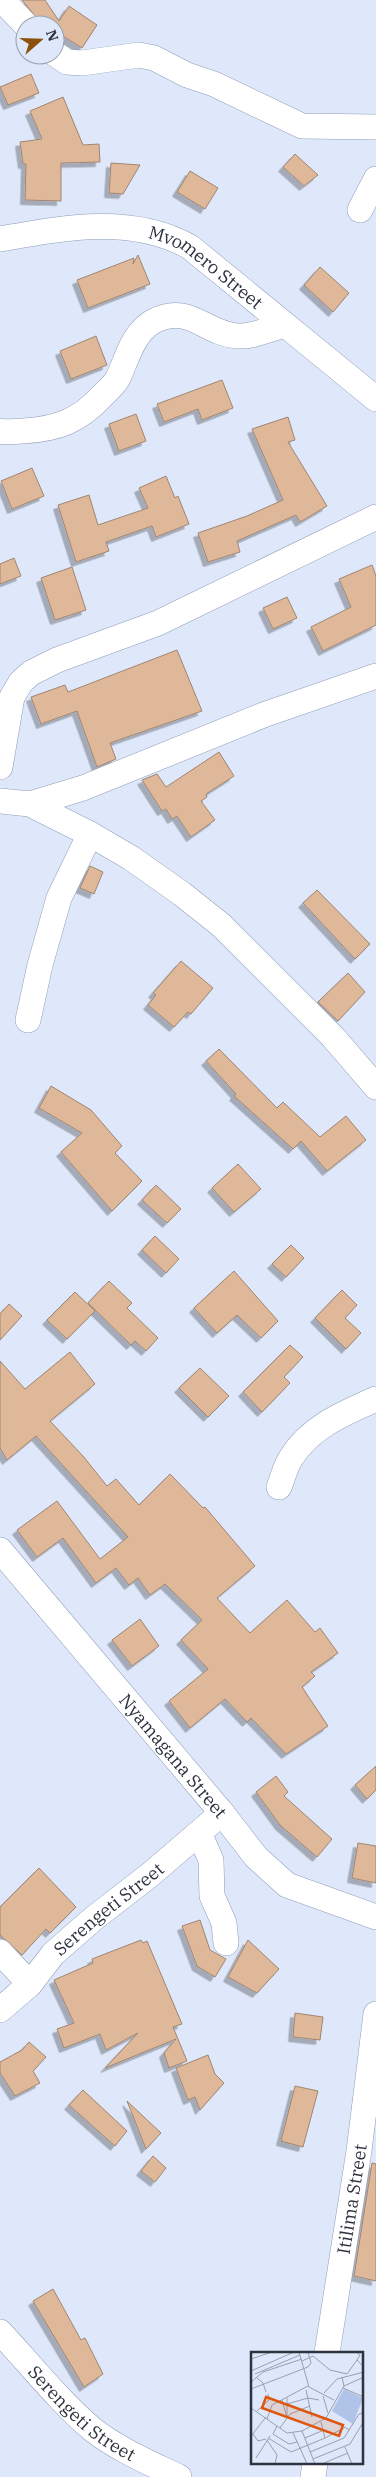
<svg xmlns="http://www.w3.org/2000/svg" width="376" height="2477" font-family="'IBM Plex Serif',serif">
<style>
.building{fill:#dfb899;stroke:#9f8571;filter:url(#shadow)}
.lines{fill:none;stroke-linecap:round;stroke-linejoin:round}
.street-casing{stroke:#8f9db9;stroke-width:26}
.street{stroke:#fff;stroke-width:25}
.labels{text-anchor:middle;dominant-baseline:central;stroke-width:4;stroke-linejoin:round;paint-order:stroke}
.street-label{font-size:18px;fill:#2e333f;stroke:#dfe8fa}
.inset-road{fill:none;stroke:#98a0af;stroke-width:1}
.view{fill:#df570f;fill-opacity:0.15;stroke:#df570f;stroke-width:2.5}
.inset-edge{fill:none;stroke:#2e333f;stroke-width:2.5}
</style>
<defs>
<filter id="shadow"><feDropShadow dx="-4.5" dy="4.5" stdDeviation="0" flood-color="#0004"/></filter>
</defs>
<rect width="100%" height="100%" fill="#dfe8fa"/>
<g class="building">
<polygon points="22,0 45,0 59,21 69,6 97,25 82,48 55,31 55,25 46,25 40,22"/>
<polygon points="31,74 39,93 8,105 0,87"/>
<polygon points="63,97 83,145 99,144 100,162 61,163 61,201 25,200 26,164 23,164 20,142 42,139 30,111"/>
<polygon points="295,154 318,175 304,186 283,167"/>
<polygon points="111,163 140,165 123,194 109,193"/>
<polygon points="190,171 218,188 205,209 177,192"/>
<polygon points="138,255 150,284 88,308 77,280 134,258 133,264"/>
<polygon points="320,267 349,293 333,312 304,285"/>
<polygon points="96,336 107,365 71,379 60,351"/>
<polygon points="222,380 233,408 202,420 198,409 164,422 157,404"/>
<polygon points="136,414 146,441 119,451 109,424"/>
<polygon points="288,417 295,440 288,442 327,506 300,522 296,515 237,541 240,552 208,562 198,533 247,516 283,500 252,429"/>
<polygon points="32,468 44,496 12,509 1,481"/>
<polygon points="166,476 175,498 178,496 189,524 156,537 152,526 106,542 109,551 76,562 58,505 89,495 98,525 148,508 139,488"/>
<polygon points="14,558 21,576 0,584 0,564"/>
<polygon points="372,565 376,576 376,625 323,651 311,627 351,607 339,579"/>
<polygon points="72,567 86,610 55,620 41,578"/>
<polygon points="287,597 297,618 273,629 263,608"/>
<polygon points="177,650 202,711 110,743 116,759 97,767 77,711 41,724 31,697 65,685 68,692"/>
<polygon points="219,752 234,776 206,794 207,797 201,801 215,820 191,837 177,816 172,819 166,809 162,811 142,780 157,774 166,787"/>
<polygon points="90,866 103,872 94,894 80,888"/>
<polygon points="317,890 370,944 355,959 303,903"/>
<polygon points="181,961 213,988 191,1014 188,1012 174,1027 148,1005 156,995 153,993"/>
<polygon points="348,973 365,992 338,1021 318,1002"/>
<polygon points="219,1049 277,1108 283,1102 320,1137 346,1116 366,1140 327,1171 301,1141 293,1149 234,1096 236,1094 206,1061"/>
<polygon points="51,1086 91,1110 122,1146 115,1153 142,1181 112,1211 61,1152 82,1133 39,1108"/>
<polygon points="238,1164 261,1189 234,1212 212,1188"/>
<polygon points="156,1185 181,1209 167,1223 142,1200"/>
<polygon points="155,1236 179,1259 166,1273 142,1250"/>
<polygon points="291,1245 304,1258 286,1277 272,1264"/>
<polygon points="234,1271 278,1321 261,1338 237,1315 217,1333 194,1308"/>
<polygon points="109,1281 132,1303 127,1308 158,1338 146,1351 135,1341 131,1345 88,1303"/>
<polygon points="342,1290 357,1305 345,1318 361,1333 346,1349 315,1318"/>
<polygon points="75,1292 95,1311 67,1339 47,1320"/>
<polygon points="9,1304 22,1316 0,1340 0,1314"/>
<polygon points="290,1345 303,1357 284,1377 290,1383 262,1412 243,1392"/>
<polygon points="70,1352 95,1384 50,1421 83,1456 107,1486 116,1479 139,1505 170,1474 203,1508 205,1507 255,1566 217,1598 250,1633 287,1600 315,1632 320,1628 338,1653 311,1672 315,1676 302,1687 328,1726 286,1754 251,1718 247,1722 225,1699 190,1728 169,1701 208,1669 181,1640 202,1620 165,1584 150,1595 138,1578 129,1585 116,1568 96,1583 63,1538 37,1557 17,1530 57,1501 100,1559 128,1537 36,1436 7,1460 0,1448 0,1361 25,1389"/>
<polygon points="200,1368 229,1396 208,1417 179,1388"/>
<polygon points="140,1619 159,1646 132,1666 112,1640"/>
<polygon points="376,1766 376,1790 367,1799 355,1785"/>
<polygon points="276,1776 288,1792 284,1796 332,1839 317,1857 280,1825 256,1792"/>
<polygon points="358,1843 376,1846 376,1883 352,1878"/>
<polygon points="39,1868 76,1907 50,1933 46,1929 22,1955 0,1935 0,1907"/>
<polygon points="200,1920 210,1950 226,1959 215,1977 197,1966 182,1926"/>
<polygon points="141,1940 143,1943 147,1941 182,2024 173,2027 187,2061 169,2068 164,2053 176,2039 105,2068 138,2033 106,2050 100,2034 64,2048 57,2029 74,2023 54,1980 93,1963 92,1959"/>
<polygon points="248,1940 279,1969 257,1993 228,1977"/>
<polygon points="295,2013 323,2017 320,2040 293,2037"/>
<polygon points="29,2042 46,2057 33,2071 40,2083 15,2096 0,2073 0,2062 22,2050"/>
<polygon points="208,2055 215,2074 224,2083 200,2110 195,2097 188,2100 176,2068"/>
<polygon points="295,2086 318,2091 303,2147 281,2141"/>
<polygon points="83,2090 127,2131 115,2146 69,2105"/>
<polygon points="127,2101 161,2133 146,2149"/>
<polygon points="153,2156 166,2168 155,2182 141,2171"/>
<polygon points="372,2163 376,2164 376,2281 354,2276"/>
<polygon points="53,2289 81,2340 85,2338 103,2374 84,2387 33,2301"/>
</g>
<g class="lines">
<defs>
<g id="street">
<polyline points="2,0 26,25"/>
<polyline points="55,54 67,62 82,63 139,55 154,58 187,75 214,84 302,126 376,127"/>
<polyline points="360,210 376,179"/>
<path id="s1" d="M0,239c62,-11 132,-25 190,8l186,152"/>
<path d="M0,431c7,2 15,0 23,0 35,-2 56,-10 80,-36 5,-5 12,-11 15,-17 9,-19 15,-46 36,-57 35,-18 52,13 83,15 16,1 33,-7 48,-11"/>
<polyline points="0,767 12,697 21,682 31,673 57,660 158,623 376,517"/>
<polyline points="0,801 30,804 90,834 131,858 182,894 221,925 333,1037 376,1087"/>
<polyline points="30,804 83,788 266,714 376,676"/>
<polyline points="28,1020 40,965 59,898 90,834"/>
<path d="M279,1487c4,-9 6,-20 12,-29 19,-31 53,-45 85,-59"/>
<path id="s2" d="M0,1550l222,263 34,44 31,28 89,32"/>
<polyline points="199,1833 211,1860 212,1896 224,1923 226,1943"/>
<polyline points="0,1952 30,1984"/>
<path id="s3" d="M0,2010l30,-26 23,-30 40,-35 58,-45 71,-61"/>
<path id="s4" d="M0,2332c30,32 58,68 92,97 25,20 58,34 87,48"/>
<path id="s5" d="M327,2353l32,-202 17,-137"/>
<polyline points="313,2477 315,2463"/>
</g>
</defs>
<use href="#street" class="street-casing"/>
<use href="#street" class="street"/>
</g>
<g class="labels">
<g class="street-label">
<text stroke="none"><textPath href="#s1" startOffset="218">Mvomero Street</textPath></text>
<text stroke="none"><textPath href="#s2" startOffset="269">Nyamagana Street</textPath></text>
<text stroke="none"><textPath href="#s3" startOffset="149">Serengeti Street</textPath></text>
<text stroke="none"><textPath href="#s5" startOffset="156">Itilima Street</textPath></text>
<text stroke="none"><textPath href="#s4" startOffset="116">Serengeti Street</textPath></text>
</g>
</g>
<g transform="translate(251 2352)">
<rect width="112" height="112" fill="#dfe8fa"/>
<path d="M93,37l19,9 -10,26 -21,-13z" fill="#b0c3e9"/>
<path class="inset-road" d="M48,0l10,35 25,13M105,0l4,3 -3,5 7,7M0,7l21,-7M51,9l11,-5 17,14 17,4M0,19l43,-19M4,22l45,-19M96,22l10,-14M6,26l6,5 3,9M0,30l12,-10 39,-13M93,34l20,-9M92,36l21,9M0,37l57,-22 3,-4 -3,-11M55,38l6,27M73,41l13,-14 27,-7M72,44l5,17M36,46v18M31,48l5,18M36,52l21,-6 11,2M0,56l36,25 15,-2M6,59l12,-11 -1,-6M75,66l24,12M16,67l5,-14 36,-19M26,74l-4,8 16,10 8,-2M29,76l10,-14 20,-8M42,81l7,15M2,82l5,7 8,-2M0,84l15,-19M17,86l23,14 34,-14 -4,-16M54,86l19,-8M74,86l19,-10M16,88l10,15 -2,9M94,95l7,17M49,96l7,16M59,100l34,-14 15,-24 5,-1M5,106l14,-22M62,107l37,-15 14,-23M73,111l24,-10M64,112l-13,-33 24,-13 18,-32 -2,-9"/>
<path class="view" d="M15,45l77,28 -4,11 -77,-28z"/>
<rect width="112" height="112" class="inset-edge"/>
</g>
<g transform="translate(40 40) rotate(70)"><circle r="24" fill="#dfe8fa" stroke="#98a0af"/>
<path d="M0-4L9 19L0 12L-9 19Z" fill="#8c500e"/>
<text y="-8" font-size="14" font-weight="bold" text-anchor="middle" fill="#2e333f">N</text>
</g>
</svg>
